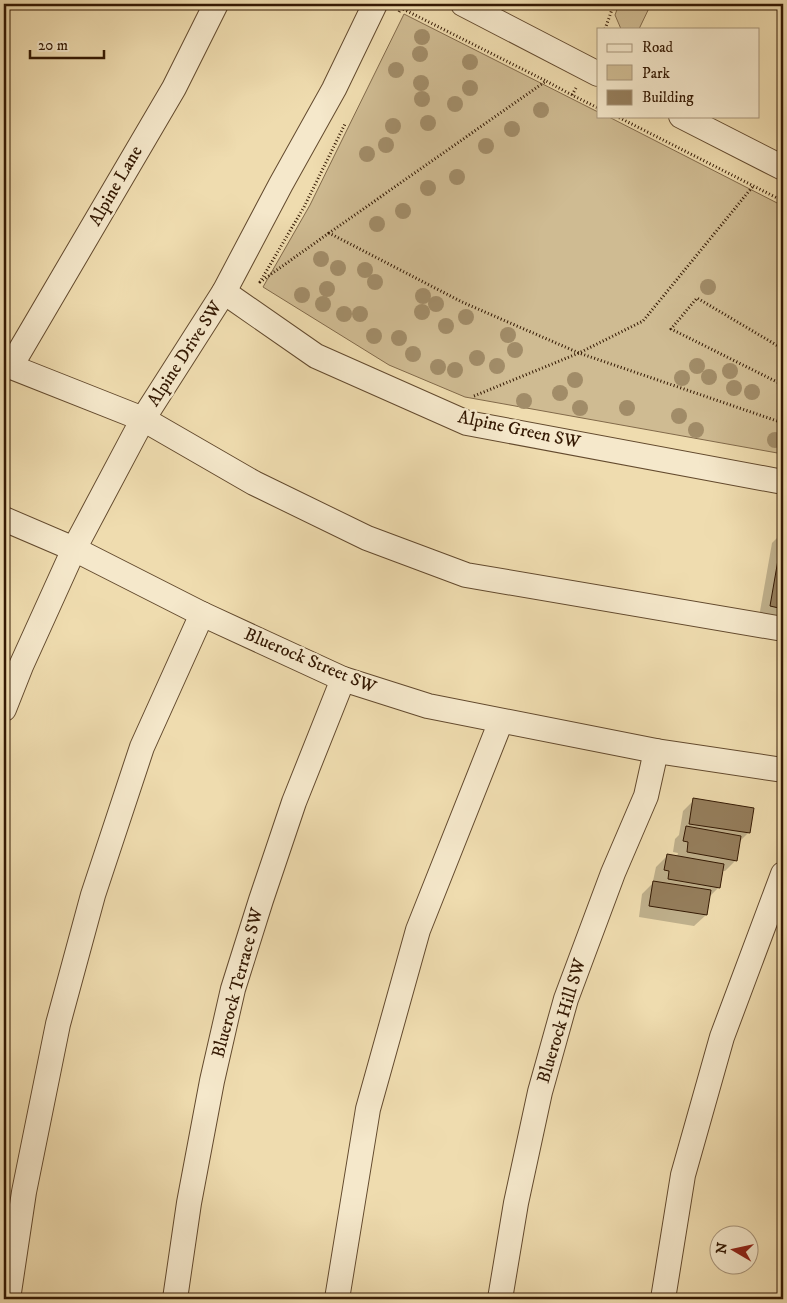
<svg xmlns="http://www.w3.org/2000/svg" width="787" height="1303" font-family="'IM FELL DW Pica',serif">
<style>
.green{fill:#cfbb92;stroke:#826a4a}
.shadow{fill:#0003}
.building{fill:#957e5c;stroke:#341903}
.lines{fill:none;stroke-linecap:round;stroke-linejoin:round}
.minor-casing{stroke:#634a2e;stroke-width:26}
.path{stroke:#341903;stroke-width:3;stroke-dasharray:1 2.5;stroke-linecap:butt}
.minor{stroke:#f5e8cb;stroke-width:24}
.tree{fill:#a18c68}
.labels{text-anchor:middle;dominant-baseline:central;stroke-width:5;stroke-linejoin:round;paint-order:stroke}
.street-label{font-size:18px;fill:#341903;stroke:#f5e8cb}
</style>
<rect width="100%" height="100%" fill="#efdcaf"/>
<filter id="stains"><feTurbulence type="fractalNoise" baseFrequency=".004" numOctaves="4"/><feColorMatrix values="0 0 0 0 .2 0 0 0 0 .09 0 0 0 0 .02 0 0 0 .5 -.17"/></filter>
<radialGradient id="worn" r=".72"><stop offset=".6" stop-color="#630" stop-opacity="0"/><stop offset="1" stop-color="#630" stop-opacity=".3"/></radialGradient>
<g class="green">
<polygon points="619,4 651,4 639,29 621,29 615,15"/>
<polygon points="404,14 598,112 598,116 607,116 783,206 783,454 465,397 389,365 263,287 310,205"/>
</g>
<g class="shadow">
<polygon points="783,532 783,619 759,617 772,543"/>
<polygon points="694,800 753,809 748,833 739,842 736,860 725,871 722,871 719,887 708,898 706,915 694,926 639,917 642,894 655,881 653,881 656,867 667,856 677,857 678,853 673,852 675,839 679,835 683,811"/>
</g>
<g class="building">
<polygon points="783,531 783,609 770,606"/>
<polygon points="693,798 754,808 750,833 689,824"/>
<polygon points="686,826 741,836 737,861 687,852 688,842 683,841"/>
<polygon points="667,854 724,864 720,888 668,879 669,871 664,870"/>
<polygon points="653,881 711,890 707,915 649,906"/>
</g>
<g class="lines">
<defs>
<g id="minor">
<polyline points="463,4 598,74"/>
<polyline points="681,116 783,168"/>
<polyline points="224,292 316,356 467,423 783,482"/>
<polyline points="4,364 143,419 254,483 367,538 466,575 783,629"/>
<polyline points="11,366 174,88 216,4"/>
<polyline points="4,519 74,549 202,614 343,679 428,706 656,751 783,770"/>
<polyline points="4,709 21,666 74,549 143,419 224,292 281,184 334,89 375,4"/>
<polyline points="8,1299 24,1192 58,1024 93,895 142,747 202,614"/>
<polyline points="175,1299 189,1203 212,1081 233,989 261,900 294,802 343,679"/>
<polyline points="337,1299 368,1109 418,930 501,721"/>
<polyline points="500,1299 516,1203 540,1092 566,999 613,873 646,796 656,751"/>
<polyline points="663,1299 683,1175 722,1037 783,874"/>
</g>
</defs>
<use href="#minor" class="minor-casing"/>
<g class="path">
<polyline points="399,12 401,8 546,81"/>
<polyline points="605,29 614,4"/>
<polyline points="576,88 572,95 598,108"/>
<polyline points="572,95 546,81 329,233 462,302 579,353 643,321 754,185"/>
<polyline points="616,116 783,201"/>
<polyline points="329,233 260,282 304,207 345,124"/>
<polyline points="783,349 697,298 671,329 783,385"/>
<polyline points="474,396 579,353 783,423"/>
</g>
<use href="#minor" class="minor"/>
</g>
<g class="tree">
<circle cx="422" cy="37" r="8"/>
<circle cx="420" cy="54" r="8"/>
<circle cx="470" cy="62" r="8"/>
<circle cx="396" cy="70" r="8"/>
<circle cx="421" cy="83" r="8"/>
<circle cx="470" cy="88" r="8"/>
<circle cx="422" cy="99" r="8"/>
<circle cx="455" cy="104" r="8"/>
<circle cx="541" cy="110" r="8"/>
<circle cx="428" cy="123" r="8"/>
<circle cx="393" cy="126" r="8"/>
<circle cx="512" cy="129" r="8"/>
<circle cx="386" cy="145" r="8"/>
<circle cx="486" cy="146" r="8"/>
<circle cx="367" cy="154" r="8"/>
<circle cx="457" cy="177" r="8"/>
<circle cx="428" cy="188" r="8"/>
<circle cx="403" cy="211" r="8"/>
<circle cx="377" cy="224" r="8"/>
<circle cx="321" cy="259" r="8"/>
<circle cx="338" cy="268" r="8"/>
<circle cx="365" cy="270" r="8"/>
<circle cx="375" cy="282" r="8"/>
<circle cx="708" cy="287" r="8"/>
<circle cx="327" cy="289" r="8"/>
<circle cx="302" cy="295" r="8"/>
<circle cx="423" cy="296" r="8"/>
<circle cx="323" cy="304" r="8"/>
<circle cx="436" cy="304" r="8"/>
<circle cx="422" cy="312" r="8"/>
<circle cx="344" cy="314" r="8"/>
<circle cx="360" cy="314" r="8"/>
<circle cx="466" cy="317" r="8"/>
<circle cx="446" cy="326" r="8"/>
<circle cx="508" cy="335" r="8"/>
<circle cx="374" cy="336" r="8"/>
<circle cx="399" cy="338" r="8"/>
<circle cx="515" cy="350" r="8"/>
<circle cx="413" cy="354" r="8"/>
<circle cx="477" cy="358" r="8"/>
<circle cx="497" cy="366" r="8"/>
<circle cx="697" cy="366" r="8"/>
<circle cx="438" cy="367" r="8"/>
<circle cx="455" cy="370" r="8"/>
<circle cx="730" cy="371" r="8"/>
<circle cx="709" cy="377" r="8"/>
<circle cx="682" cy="378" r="8"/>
<circle cx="575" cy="380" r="8"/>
<circle cx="734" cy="388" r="8"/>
<circle cx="752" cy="392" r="8"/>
<circle cx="560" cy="393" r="8"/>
<circle cx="524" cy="401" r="8"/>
<circle cx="580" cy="408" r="8"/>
<circle cx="627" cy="408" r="8"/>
<circle cx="679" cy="416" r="8"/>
<circle cx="696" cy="430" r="8"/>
<circle cx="775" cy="440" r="8"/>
</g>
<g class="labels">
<g class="street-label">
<text transform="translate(116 186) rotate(-60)">Alpine Lane</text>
<text transform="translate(185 354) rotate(-57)">Alpine Drive SW</text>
<text transform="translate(519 430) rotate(12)">Alpine Green SW</text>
<text transform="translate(310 661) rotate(23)">Bluerock Street SW</text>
<text transform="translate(238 983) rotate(-75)">Bluerock Terrace SW</text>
<text transform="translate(562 1021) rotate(-73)">Bluerock Hill SW</text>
</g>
</g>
<rect width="787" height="1303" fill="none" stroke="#efdcaf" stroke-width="20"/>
<rect x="5" y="5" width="777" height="1293" fill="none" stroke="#341903" stroke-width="2.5"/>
<rect x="10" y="10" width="767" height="1283" fill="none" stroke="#341903"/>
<rect x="597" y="28" width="162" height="90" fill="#f5e8cb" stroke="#a8957b"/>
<rect x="607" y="44" width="25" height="8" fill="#f5e8cb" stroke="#a8957b"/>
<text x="642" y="52" font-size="15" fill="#341903">Road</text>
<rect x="607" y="65" width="25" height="15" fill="#cfbb92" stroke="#a8957b"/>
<text x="642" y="78" font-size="15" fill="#341903">Park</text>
<rect x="607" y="90" width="25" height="15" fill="#957e5c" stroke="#a8957b"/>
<text x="642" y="102" font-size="15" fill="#341903">Building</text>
<g transform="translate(734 1250) rotate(279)"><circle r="24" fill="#f5e8cb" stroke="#a8957b"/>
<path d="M0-4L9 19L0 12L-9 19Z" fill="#8f2418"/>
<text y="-8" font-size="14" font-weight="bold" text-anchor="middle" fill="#341903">N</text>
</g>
<path d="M30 50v8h74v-8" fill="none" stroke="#341903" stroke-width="2.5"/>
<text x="38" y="50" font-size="15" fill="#341903" stroke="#f5e8cb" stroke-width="4" paint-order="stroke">20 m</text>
<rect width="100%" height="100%" filter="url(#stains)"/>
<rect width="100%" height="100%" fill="url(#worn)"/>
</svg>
